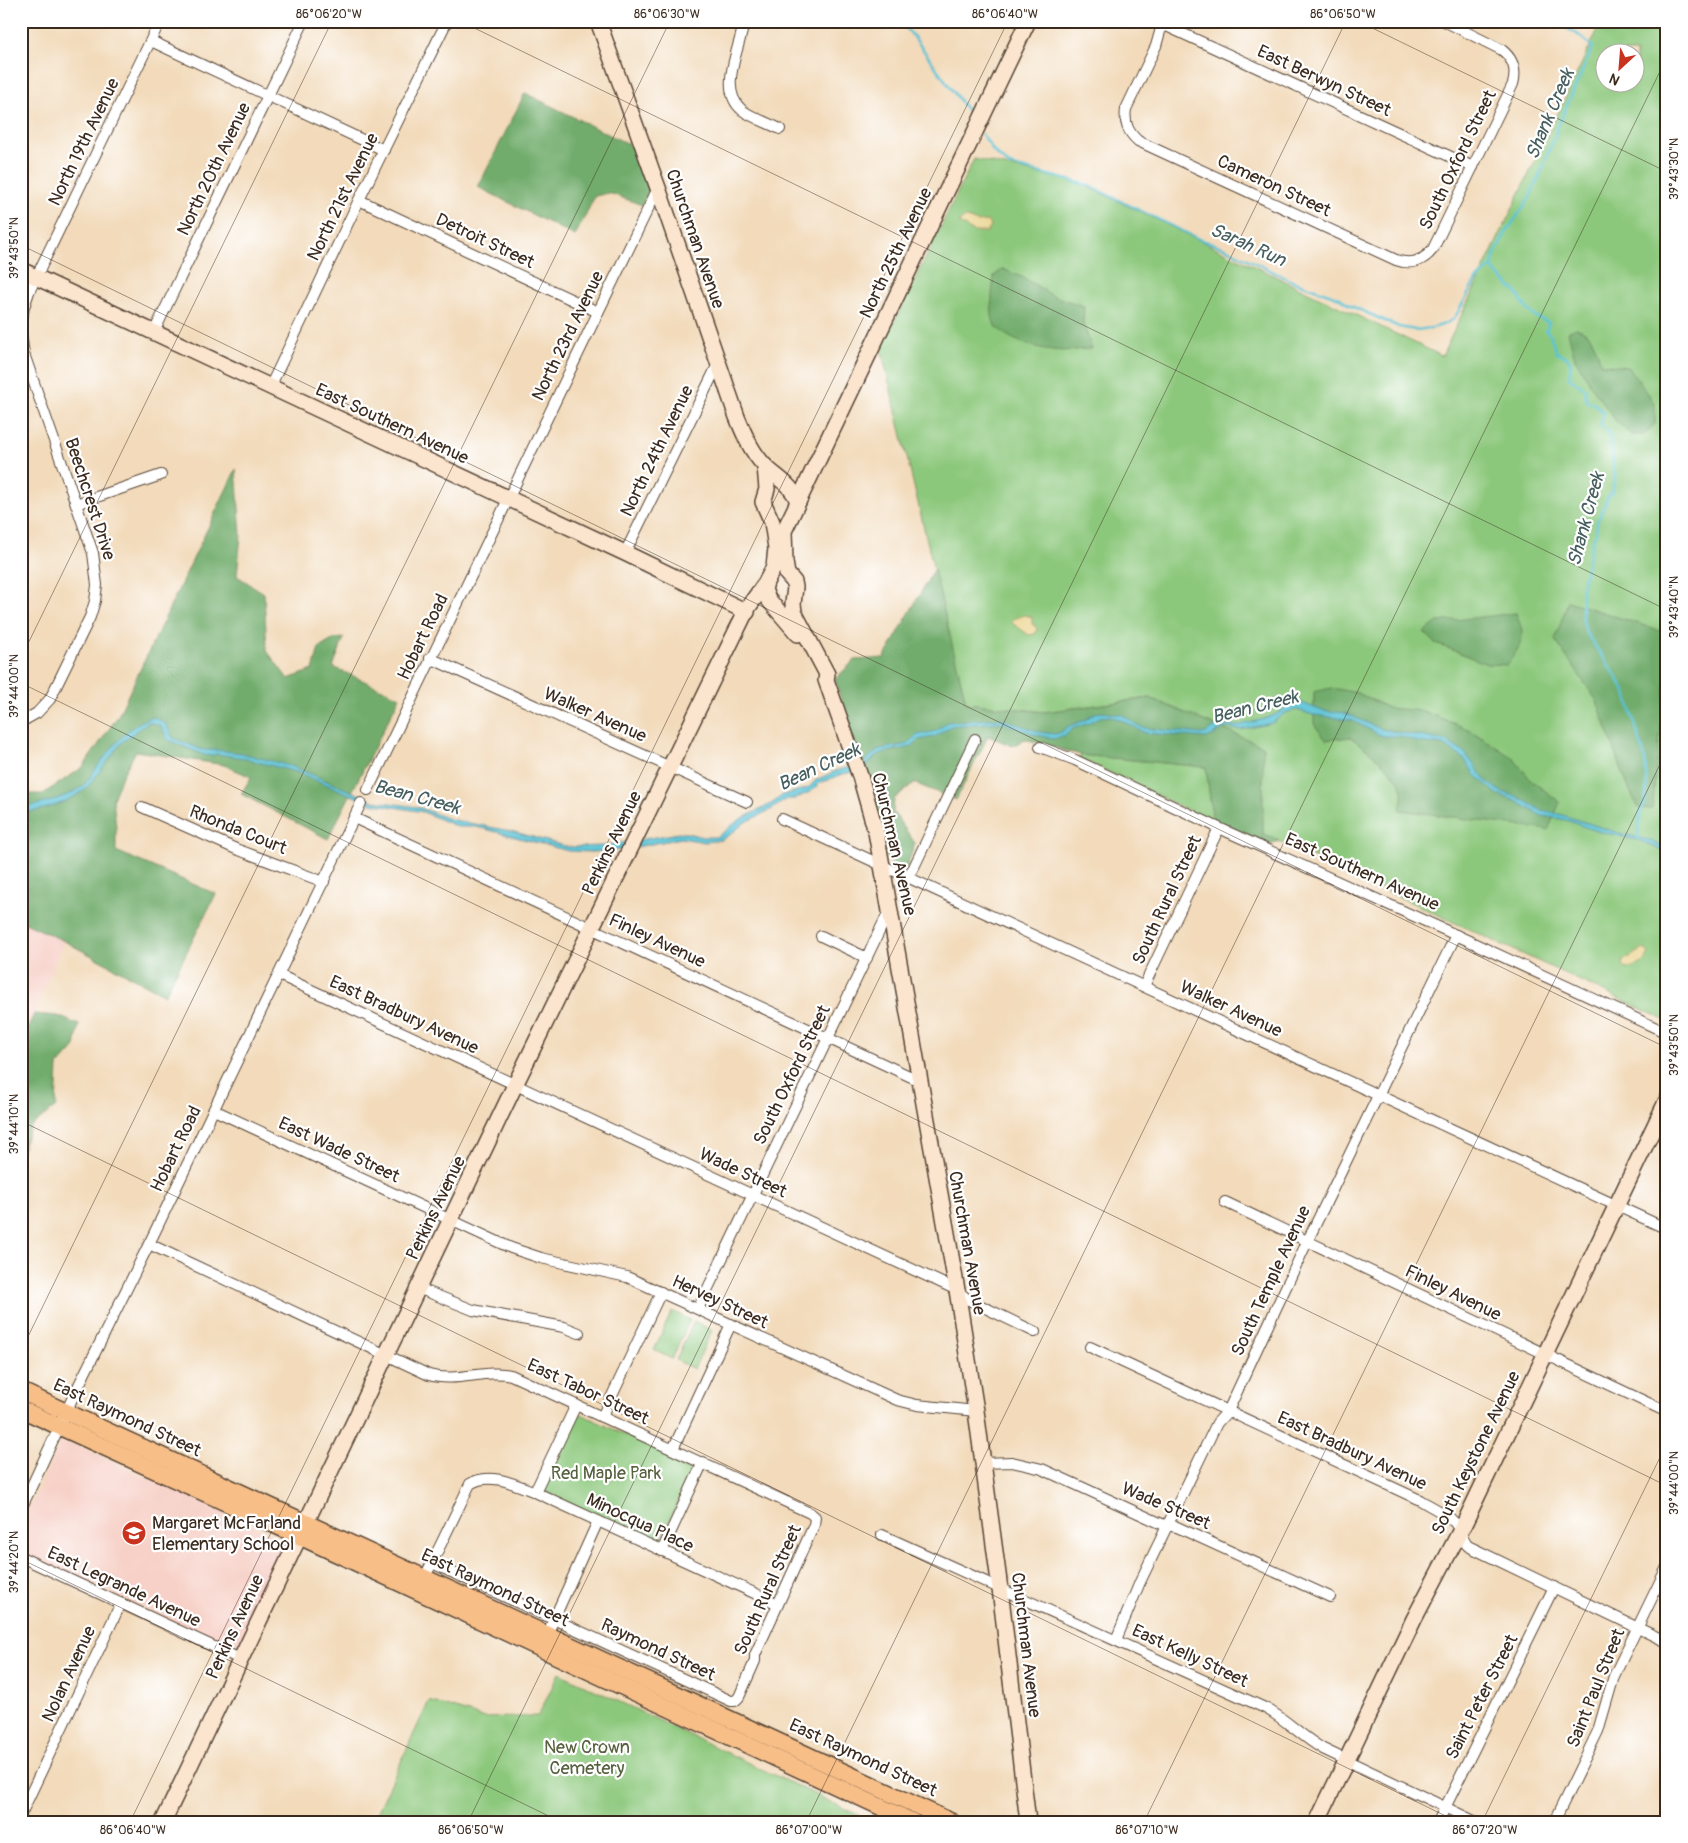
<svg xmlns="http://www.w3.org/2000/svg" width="1688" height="1843" font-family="Pangolin,sans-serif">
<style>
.built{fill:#f7d1c8}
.green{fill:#8cc87c;stroke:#64794d;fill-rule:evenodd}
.forest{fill:#71ac6c;stroke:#566b45}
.sand{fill:#eeda9e;stroke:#94825e}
.water{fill:#59c2d6;stroke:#4a767a}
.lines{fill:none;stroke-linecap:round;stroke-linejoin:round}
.stream{stroke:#59c2d6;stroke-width:2.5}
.street-casing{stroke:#564435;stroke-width:12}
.secondary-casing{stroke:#564435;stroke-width:18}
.primary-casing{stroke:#564435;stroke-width:19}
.street{stroke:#fff;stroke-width:10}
.secondary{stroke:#fce5cf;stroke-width:15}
.primary{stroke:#f7be88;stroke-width:16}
.ticks{fill:none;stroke:#3b2a1e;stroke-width:1;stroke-opacity:0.45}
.labels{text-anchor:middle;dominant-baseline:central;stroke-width:4.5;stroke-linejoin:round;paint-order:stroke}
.street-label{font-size:18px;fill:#3b2a1e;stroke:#fff}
.park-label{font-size:18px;fill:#57613f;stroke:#fff}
.poi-label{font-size:18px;fill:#3b2a1e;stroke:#fff;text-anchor:start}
.water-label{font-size:19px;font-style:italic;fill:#465f5e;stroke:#fff}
.neatline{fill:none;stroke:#3b2a1e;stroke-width:2}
.ticks-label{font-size:12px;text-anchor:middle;fill:#3b2a1e}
</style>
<rect width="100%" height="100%" fill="#fff"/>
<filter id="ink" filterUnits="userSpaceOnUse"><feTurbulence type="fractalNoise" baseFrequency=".02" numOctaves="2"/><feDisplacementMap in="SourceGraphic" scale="10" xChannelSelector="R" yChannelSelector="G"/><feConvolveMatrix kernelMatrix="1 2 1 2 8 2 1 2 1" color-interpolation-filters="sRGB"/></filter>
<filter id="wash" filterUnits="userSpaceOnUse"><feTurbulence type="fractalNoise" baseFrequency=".0096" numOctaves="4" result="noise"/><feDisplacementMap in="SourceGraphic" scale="20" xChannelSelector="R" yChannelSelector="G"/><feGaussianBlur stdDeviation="1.12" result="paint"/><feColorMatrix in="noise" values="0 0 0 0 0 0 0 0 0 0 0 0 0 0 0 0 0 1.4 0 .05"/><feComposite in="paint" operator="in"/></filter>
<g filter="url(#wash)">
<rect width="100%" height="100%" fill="#f2daba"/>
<g class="built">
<polygon points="21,921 64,941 21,1044"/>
<polygon points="62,1438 287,1541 237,1651 21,1552 21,1527"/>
</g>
<g class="green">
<path d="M1602,21h65v1000l-404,-187 -60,-113 -53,-23 -106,14 -78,-9 -85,-354 93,-190 106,24 362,173zM1606,52h30v30h-30z"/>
<polygon points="1081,755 1206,767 1213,822 1079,758"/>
<polygon points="672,1311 690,1320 672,1359 654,1350"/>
<polygon points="694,1321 712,1330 694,1369 676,1360"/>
<polygon points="579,1413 694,1467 659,1543 543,1491"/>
<polygon points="559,1673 873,1822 373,1822 429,1701 485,1718 538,1716"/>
</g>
<g class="forest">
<polygon points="525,93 634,147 652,183 642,205 609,193 595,196 575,236 478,187"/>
<path d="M1003,269l21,9 29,18 31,10 -1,17 9,26c-13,0 -27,3 -39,1 -19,-2 -50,-11 -59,-27 -5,-10 -1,-36 0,-47z"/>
<path d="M1575,328c18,3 21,21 26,36l27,3 21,28 6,11v18l-11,11h-13l-15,-14 -19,-26 -22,-36 -7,-27z"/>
<polygon points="236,469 241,535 237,576 264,593 267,651 288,679 313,670 319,648 334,639 344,638 333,667 400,697 328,839 241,794 251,777 224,765 136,751 122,776 113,799 116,827 116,851 216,894 165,995 64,941 21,921 21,794 43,794 83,767 118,716"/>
<polygon points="934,569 966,703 1044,712 1150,698 1263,746 1263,834 1279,841 1271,845 1213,822 1206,767 1081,755 1025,739 1013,746 988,736 956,800 914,783 894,799 893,812 915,843 906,870 887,861 835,679 855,660 884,658"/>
<polygon points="1568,601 1667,633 1667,671 1652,809 1638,808 1627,784 1597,701 1555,640"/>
<path d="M1516,613c11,26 6,30 -9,52l-20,-1 -52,-21 -11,-11 14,-10z"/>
<path d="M1331,688l27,5 30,15 35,3 47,19 43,28 19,23 28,21 -12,28 -148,-20c1,-7 4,-18 1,-24 -6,-15 -37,-39 -51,-49l-24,3 -12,-16v-32z"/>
<polygon points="34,1014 58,1016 79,1025 75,1047 58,1066 56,1107 31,1126 21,1153 21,1044"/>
</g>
<g class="sand">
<polygon points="967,218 977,222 987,221 991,227 987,232 974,232 959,223 962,219"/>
<polygon points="1025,615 1032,617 1032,624 1036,627 1037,630 1035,634 1029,635 1012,623 1013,619"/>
<polygon points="1644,949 1649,953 1643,963 1627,969 1623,964 1624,960"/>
</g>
<path class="water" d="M1300,702l20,8 25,3 36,16 65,12 19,12 23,30 14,9 14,4 25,14 18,4 60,19 30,7 18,9v4l-26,-12 -48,-11 -27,-10 -24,-4 -26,-15 -19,-7 -21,-18 -12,-17 -20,-14 -27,-3 -17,-6h-18l-31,-16 -38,-5 -16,-5 -12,3 -13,10 -31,7 -17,-2 -12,8 -6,2 -61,-5 -24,-13 -11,-4 -10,1 -11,6 -17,6 -6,6 -12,4 -17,-4 -37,-13 -49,4 -16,11 -16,3 -8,7 -29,6 -7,4 -12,13 -20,4 -23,9 -8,8 -17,8h-8l-15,10 -28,14 -13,11 -10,6 -16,2 -24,-4 -59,12 -30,2 -24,-1 -79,-21 -13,-3h-18l-35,-15 -53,-9 -74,-31 -58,-15 -22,-3 -4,2 -8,-1 -36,-15 -7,-14 -12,-4 -27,20 -36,47c-18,13 -42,23 -65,23v-5c18,-1 47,-10 62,-21 6,-5 9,-13 14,-19 14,-18 33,-45 56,-50l12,6 8,15 30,12h15l24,3 52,14 80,34 44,6 31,12 66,13 53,15 35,-1 76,-13h8l16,4h14l22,-17 32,-16 12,-9 25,-7 8,-8 22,-10 25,-6 5,-6 12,-9 28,-5 9,-9 19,-4 11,-9 54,-4 39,14 15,2 6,-2 8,-6 16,-6 10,-7 7,-1 21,3 14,10 8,3 56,6 5,-1 13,-8 18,1 27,-7 13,-5 9,-7z"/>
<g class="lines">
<g class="stream">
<polyline points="899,21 914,37 973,119"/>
<polyline points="1554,21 1577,34 1593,47 1561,119 1541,172 1530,197 1504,236 1494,256 1492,266 1494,271 1516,292 1527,309 1536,317 1549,323 1546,330 1550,335 1557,353 1567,357 1571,363 1569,377 1586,390 1585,394 1587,401 1595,404 1604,413 1601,422 1601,426 1609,432 1615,477 1612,492 1608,497 1597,522 1596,533 1592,543 1582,587 1582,614 1586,633 1616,676 1626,693 1645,758 1647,787 1645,802 1640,813 1638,839"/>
<polyline points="982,134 994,152 1009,165 1088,185 1199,239 1225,248 1292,281 1340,298 1349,305 1399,327 1415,330 1432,328 1442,325 1454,319 1476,280 1492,266"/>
</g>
</g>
</g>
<g filter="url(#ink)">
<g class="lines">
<defs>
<g id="street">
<path d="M744,21c-3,26 -27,68 -2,89 11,8 26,13 38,19"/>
<path d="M1163,21l-7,25 -30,63c-2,14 2,23 12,32l258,119c14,5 27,2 37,-11l80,-165c4,-15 0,-25 -11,-34l-58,-29"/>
<polyline points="1162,24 1473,167"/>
<polyline points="151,41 384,150"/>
<polyline points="359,200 598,312"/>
<polyline points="21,325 24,307 29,292 160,21"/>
<polyline points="154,332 304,21"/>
<polyline points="21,334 24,354 93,553 97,585 95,601 90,617 50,699 37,713 21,722"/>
<polyline points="270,387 359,200 447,21"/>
<polyline points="76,504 161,475"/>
<polyline points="625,553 718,364"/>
<polyline points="430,658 747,802"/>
<polyline points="1040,747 1075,760 1219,828 1456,935 1667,1033"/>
<polyline points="368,790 658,188"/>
<polyline points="142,807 236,849 324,882"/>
<polyline points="354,818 920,1081"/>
<polyline points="782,819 1667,1229"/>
<polyline points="907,877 914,867 975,739"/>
<polyline points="821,936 867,958"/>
<polyline points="279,975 957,1290 967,1299 1035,1332"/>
<polyline points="1144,986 1219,828"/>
<polyline points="214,1110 511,1248 541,1258 627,1277 897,1400 917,1405 976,1411"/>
<polyline points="1225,1202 1667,1412"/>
<path d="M149,1244l280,131c27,8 56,-6 82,0l299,138 5,4 -1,8 -59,130v6l-16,36 -4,4h-4l-299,-138"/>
<polyline points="418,1288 473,1310 564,1327 579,1333"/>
<polyline points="698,1309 889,911"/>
<path d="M1090,1347l330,153c11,7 26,13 34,22 7,7 7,17 14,24l199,96"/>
<polyline points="602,1417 661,1292"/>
<polyline points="673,1449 731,1324"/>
<polyline points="983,1463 1012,1462 1042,1469 1162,1524 1177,1527 1330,1597"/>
<polyline points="535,1492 576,1405"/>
<polyline points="21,1509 72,1399 149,1244 361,803"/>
<path d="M882,1535l383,173c21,11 37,29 58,41l153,73"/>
<polyline points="662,1551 703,1462"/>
<polyline points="21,1557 240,1659"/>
<path d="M425,1577l45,-93c19,-13 47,1 65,8l243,112"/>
<polyline points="545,1639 598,1521"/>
<polyline points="1116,1640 1140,1582 1217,1423 1228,1411 1307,1242 1456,935"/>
<polyline points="21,1814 121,1603"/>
<polyline points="1176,1822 1176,1821"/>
<polyline points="1438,1822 1554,1587"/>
<polyline points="1554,1822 1598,1731 1614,1676 1667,1567"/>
</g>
<g id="secondary">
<path d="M598,21l60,167 79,229c7,17 14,34 27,48 11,12 29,20 34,37l-14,29 1,31 2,12 7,8 1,5 -2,17 1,8 33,62 -1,6 34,96 16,56 81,458 19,121 24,178 28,233"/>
<polyline points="21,270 625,553 747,612"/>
<polyline points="765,466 767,489 763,502 772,522 776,548 774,567 766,582 764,590 768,599 798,634"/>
<polyline points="798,502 1028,21"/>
<polyline points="163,1822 515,1085 747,609 764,585"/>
<polyline points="1317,1822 1414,1619 1464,1524 1667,1100"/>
</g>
<g id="primary">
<polyline points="21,1391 952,1822"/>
<polyline points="21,1409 299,1536 913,1822"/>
</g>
</defs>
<use href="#street" class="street-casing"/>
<use href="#secondary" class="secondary-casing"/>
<use href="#primary" class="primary-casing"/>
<use href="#street" class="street"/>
<use href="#secondary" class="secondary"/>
<use href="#primary" class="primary"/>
</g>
</g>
<path class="ticks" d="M460,21l1207,589M1358,21l309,151M21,245l1646,803M21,658l311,-637M21,683l1646,803M21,1121l1437,701M21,1351l649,-1330M21,1559l540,263M130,1822l878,-1801M468,1822l878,-1801M806,1822l861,-1765M1144,1822l523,-1072M1482,1822l185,-379"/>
<defs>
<symbol id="school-disc" viewBox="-11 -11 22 22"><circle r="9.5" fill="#c8321e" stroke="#fff"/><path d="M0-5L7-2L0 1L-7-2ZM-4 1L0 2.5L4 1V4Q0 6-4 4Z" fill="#fff"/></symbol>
</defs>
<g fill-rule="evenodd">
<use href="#school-disc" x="120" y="1519" width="28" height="28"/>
</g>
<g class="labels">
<g class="street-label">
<text transform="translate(1324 81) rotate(25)">East Berwyn Street</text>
<text transform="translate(84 142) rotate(-64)">North 19th Avenue</text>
<text transform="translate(1458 160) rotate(-64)">South Oxford Street</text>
<text transform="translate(214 169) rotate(-64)">North 20th Avenue</text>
<text transform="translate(1274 186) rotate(25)">Cameron Street</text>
<text transform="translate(343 197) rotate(-64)">North 21st Avenue</text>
<text transform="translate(695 239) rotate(71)">Churchman Avenue</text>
<text transform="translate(485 241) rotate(25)">Detroit Street</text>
<text transform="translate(896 253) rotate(-64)">North 25th Avenue</text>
<text transform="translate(568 336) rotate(-64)">North 23rd Avenue</text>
<text transform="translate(392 424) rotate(25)">East Southern Avenue</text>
<text transform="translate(657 451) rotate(-64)">North 24th Avenue</text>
<text transform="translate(90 499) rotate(72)">Beechcrest Drive</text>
<text transform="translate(423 637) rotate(-64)">Hobart Road</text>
<text transform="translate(595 715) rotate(24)">Walker Avenue</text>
<text transform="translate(238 830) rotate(22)">Rhonda Court</text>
<text transform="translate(612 843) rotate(-64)">Perkins Avenue</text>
<text transform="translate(894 844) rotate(77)">Churchman Avenue</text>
<text transform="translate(1362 872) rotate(24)">East Southern Avenue</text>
<text transform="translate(1167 900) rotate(-65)">South Rural Street</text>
<text transform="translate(657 941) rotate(25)">Finley Avenue</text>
<text transform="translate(1231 1009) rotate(25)">Walker Avenue</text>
<text transform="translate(404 1015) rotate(25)">East Bradbury Avenue</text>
<text transform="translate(792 1075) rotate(-64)">South Oxford Street</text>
<text transform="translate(176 1149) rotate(-64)">Hobart Road</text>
<text transform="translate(339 1150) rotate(25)">East Wade Street</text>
<text transform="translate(743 1173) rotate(25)">Wade Street</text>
<text transform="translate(436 1208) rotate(-64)">Perkins Avenue</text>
<text transform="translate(967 1243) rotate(80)">Churchman Avenue</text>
<text transform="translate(1271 1281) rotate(-65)">South Temple Avenue</text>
<text transform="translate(1453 1293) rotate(26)">Finley Avenue</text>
<text transform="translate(720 1302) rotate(25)">Hervey Street</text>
<text transform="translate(588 1392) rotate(25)">East Tabor Street</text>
<text transform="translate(127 1418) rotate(25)">East Raymond Street</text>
<text transform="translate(1352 1451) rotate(25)">East Bradbury Avenue</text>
<text transform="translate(1476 1453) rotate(-64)">South Keystone Avenue</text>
<text transform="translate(1166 1506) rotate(23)">Wade Street</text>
<text transform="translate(640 1523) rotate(25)">Minocqua Place</text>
<text transform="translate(124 1587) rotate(25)">East Legrande Avenue</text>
<text transform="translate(495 1588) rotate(25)">East Raymond Street</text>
<text transform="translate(768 1590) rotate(-66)">South Rural Street</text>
<text transform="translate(235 1627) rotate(-65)">Perkins Avenue</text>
<text transform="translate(1026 1645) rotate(83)">Churchman Avenue</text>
<text transform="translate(658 1650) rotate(25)">Raymond Street</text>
<text transform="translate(1190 1656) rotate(25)">East Kelly Street</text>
<text transform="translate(69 1674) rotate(-65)">Nolan Avenue</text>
<text transform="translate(1596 1688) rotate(-68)">Saint Paul Street</text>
<text transform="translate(1482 1697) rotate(-63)">Saint Peter Street</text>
<text transform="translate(863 1758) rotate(25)">East Raymond Street</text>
</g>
<g class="park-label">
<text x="606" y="1473">Red Maple Park</text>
<text x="587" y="1747">New Crown<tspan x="587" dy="21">Cemetery</tspan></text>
</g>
<g class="poi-label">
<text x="152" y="1523">Margaret McFarland<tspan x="152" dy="21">Elementary School</tspan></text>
</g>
<g class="water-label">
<text transform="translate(1550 114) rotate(-67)">Shank Creek</text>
<text transform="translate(1248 245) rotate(24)">Sarah Run</text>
<text transform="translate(1586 519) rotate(-75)">Shank Creek</text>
<text transform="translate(1255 707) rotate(-14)">Bean Creek</text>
<text transform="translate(819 767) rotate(-25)">Bean Creek</text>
<text transform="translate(417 797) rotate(15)">Bean Creek</text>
</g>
</g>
<rect width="1688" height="1843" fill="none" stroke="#fff" stroke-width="55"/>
<g transform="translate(1620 68) rotate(206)"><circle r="24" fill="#ffffff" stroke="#b1aaa5"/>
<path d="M0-4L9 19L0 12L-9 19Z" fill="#c8321e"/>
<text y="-8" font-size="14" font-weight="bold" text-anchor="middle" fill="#3b2a1e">N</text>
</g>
<rect x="28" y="28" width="1632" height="1788" class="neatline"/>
<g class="ticks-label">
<text x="329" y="18">86°06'20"W</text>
<text x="667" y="18">86°06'30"W</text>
<text x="1005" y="18">86°06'40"W</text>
<text x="1343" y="18">86°06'50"W</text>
<text transform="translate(1674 169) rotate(-90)" y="4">39°43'30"N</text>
<text transform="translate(14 248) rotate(-90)" y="4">39°43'50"N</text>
<text transform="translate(1674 607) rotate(-90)" y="4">39°43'40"N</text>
<text transform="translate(14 686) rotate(-90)" y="4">39°44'00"N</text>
<text transform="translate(1674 1045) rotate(-90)" y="4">39°43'50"N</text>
<text transform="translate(14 1124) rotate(-90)" y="4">39°44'10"N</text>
<text transform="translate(1674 1483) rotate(-90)" y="4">39°44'00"N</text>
<text transform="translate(14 1562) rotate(-90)" y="4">39°44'20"N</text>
<text x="133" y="1834">86°06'40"W</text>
<text x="471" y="1834">86°06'50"W</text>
<text x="809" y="1834">86°07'00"W</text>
<text x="1147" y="1834">86°07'10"W</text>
<text x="1485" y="1834">86°07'20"W</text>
</g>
</svg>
